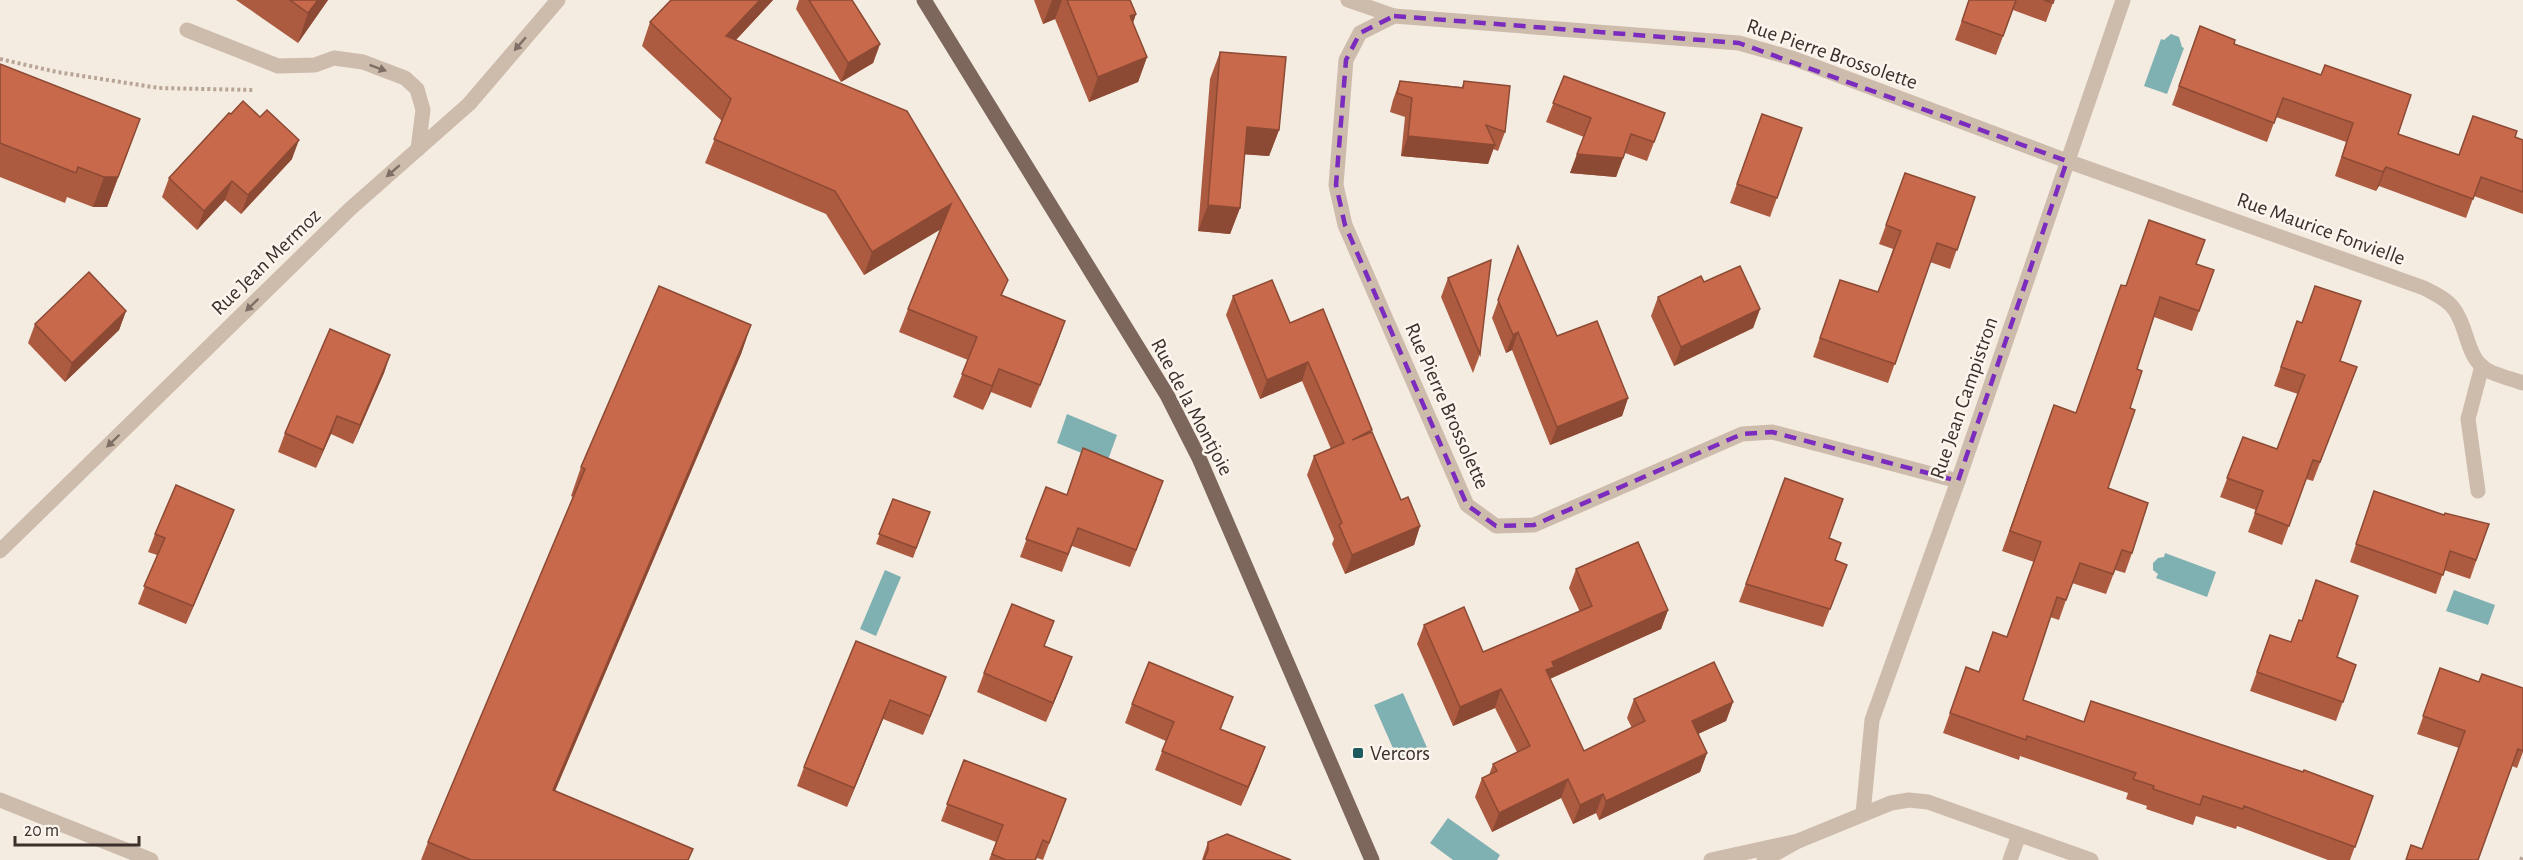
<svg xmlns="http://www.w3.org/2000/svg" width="2523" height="860" font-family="'Alegreya Sans',sans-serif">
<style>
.water{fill:#7fb0b2}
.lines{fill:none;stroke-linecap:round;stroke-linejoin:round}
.path{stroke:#b9a596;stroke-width:4;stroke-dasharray:3 3;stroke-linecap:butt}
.minor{stroke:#cdbbac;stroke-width:15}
.major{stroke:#7d675c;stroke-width:15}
.wall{fill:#ac5a40}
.shaded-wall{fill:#8c4a34}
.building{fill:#c8694b;stroke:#8c4a34;stroke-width:1.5}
.oneway{fill:#7d6f65}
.marked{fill:none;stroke:#7b2cbf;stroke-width:4.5;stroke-dasharray:12 8;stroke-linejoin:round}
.poi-dot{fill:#1f5a5e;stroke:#fbf5ee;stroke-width:2}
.labels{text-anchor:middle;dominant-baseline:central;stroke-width:5;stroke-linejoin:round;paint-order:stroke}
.street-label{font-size:21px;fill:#3b302b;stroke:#fbf5ee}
.poi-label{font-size:21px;fill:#3b302b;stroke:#fbf5ee;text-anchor:start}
</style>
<rect width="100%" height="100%" fill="#f4ebe1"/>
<g class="water">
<polygon points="2171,34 2179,37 2182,47 2184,48 2167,94 2144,86 2161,39 2164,40"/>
<polygon points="1067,414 1117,435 1105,468 1094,458 1057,443"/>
<polygon points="2165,553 2216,572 2207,597 2156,578 2158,574 2153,570 2153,563 2158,558 2164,557"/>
<polygon points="885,570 901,577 876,636 860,629"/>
<polygon points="2454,590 2495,605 2488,625 2446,611"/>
<polygon points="1403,693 1428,750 1399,762 1374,705"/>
<polygon points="1448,818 1500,855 1497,860 1453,860 1430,843"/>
</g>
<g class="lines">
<g class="path">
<polyline points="0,59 57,72 159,88 254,90"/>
<polyline points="2521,860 2523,855"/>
</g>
<g class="minor">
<polyline points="1348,0 1394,16"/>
<polyline points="187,30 278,66 315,65 334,58 363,62 405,78 417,89 423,110 418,149"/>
<path d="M1958,481l-186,-49 -30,2 -208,91 -38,1 -29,-21 -122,-280 -9,-40 10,-125 14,-27 34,-17 345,27 56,16 272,102 357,127c11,6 23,11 30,21 14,18 12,49 33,61 11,6 25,9 36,13"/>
<polyline points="2478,491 2468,419 2482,366"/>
<polyline points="0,551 350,209 469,104 558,0"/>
<polyline points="0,800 151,860"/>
<polyline points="1863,814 1872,720 1958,481 2123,0"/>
<polyline points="1798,841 1891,803 1909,800 1928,802 2091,860"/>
<polyline points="1711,860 1798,841 1764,860"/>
<polyline points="2010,860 2019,835"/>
</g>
<polyline class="major" points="924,0 1167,395 1199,458 1372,860"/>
</g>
<g class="wall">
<polygon points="236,0 328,0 298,43"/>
<polygon points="671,0 773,0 736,40 1008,280 1002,295 1065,321 1031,408 991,392 983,410 953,397 968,360 899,332 908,309 941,228 864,275 826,214 705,163 722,121 642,46 650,22"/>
<polygon points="799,0 852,0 880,44 873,63 841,82 796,9"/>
<polygon points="1034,0 1130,0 1136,14 1133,23 1147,57 1138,82 1089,102 1055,19 1043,24"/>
<polygon points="1969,0 2054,0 2046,22 2013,10 1996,55 1955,40"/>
<polygon points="2200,26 2398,134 2459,155 2515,137 2523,140 2523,214 2474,196 2466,218 2379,186 2376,191 2335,176 2346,142 2276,117 2267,142 2172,105"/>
<polygon points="1220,52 1279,130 1269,156 1245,154 1240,208 1230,234 1198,231 1210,79"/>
<polygon points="0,64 129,149 107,207 93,207 67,197 65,203 0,177"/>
<polygon points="1564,76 1665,113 1647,161 1625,153 1616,177 1570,173 1584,137 1546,122"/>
<polygon points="1400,81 1462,87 1464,81 1505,132 1498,151 1493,149 1488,164 1401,156 1405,117 1390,112 1393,100"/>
<polygon points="1762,114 1802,128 1770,217 1730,203"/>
<polygon points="292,159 241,214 225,200 197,230 162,197 169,178"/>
<polygon points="1905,173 1975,197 1950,269 1930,262 1888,383 1813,357 1840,280 1878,292 1893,249 1879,244"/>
<polygon points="1518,246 1557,336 1628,398 1622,416 1550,445 1512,350 1506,353 1492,318"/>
<polygon points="2196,264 2214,270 2192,331 2154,317 2137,369 2130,408 2108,488 2132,553 2125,573 2115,570 2106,594 2072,583 2059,620 2050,617 2023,700 2084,722 2091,701 2373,796 2350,860 2328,860 2237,826 2236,829 2196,816 2193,825 2146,809 2147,806 2126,799 2128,793 2020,756 2019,760 1943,733 1966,667 1979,672 2007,637 2034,562 2002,551 2054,405 2076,413 2126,286"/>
<polygon points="1448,278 1480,354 1473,373 1441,297"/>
<polygon points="1704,282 1760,309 1753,328 1674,366 1651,316 1658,297"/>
<polygon points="1233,296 1290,323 1372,430 1371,432 1401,500 1420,526 1414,545 1345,574 1332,544 1334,539 1307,475 1314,456 1331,449 1302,381 1260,399 1226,315"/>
<polygon points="126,311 119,330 65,382 28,343 35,324"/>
<polygon points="2297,321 2340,361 2357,367 2313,481 2306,479 2282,545 2248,532 2256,510 2220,497 2243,437 2277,449 2298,394 2274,386"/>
<polygon points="751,325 741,354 555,791 693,849 688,860 421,860 428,842 573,497 571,496 581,467"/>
<polygon points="390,355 384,373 353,444 331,434 316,468 278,452 285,433"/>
<polygon points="1785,478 1829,538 1835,560 1847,565 1823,627 1739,602"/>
<polygon points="1046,487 1066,495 1157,499 1130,567 1072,546 1062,572 1020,557"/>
<polygon points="2374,491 2444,515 2489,524 2470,579 2444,570 2436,594 2350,562"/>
<polygon points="893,499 930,512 913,558 876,544"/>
<polygon points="234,510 227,528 186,624 138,604 157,555 148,552 155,534"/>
<polygon points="1576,569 1668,610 1661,629 1550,679 1584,751 1632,728 1627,718 1634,699 1733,702 1726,721 1698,734 1707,753 1700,772 1599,820 1596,813 1573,824 1561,798 1492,832 1475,797 1482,778 1489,775 1493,764 1517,752 1495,708 1453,726 1417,644 1424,625 1483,652 1580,612 1569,588"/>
<polygon points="2270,635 2356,665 2336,721 2250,691"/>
<polygon points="856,641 946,677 923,735 883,719 847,807 797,786 804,767"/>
<polygon points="1045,646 1065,676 1046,722 977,692 984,673"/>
<polygon points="2440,668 2479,682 2523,688 2523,752 2517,768 2512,766 2422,849 2459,748 2417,734"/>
<polygon points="1132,704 1226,716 1221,729 1258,766 1241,806 1155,770 1166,741 1125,723"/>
<polygon points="964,760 1066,799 1043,860 1037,858 1036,860 989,860 996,842 941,821"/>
<polygon points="1208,842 1291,860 1202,860"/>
</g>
<g class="shaded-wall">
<polygon points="318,0 328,0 298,43 308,13"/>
<polygon points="760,0 773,0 718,59 726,36"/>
<polygon points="1052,0 1062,0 1055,19 1043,24"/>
<polygon points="1136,14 1127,39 1130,16"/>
<polygon points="880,44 873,63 841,82 848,63"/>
<polygon points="1147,57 1138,82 1089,102 1098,77"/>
<polygon points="140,119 107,207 93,207 104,177"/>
<polygon points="1247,127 1279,130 1269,156 1238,154"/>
<polygon points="1408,136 1495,145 1488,164 1401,156"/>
<polygon points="299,140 292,159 241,214 248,195"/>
<polygon points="1577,154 1623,158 1616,177 1570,173"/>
<polygon points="2386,167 2379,186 2376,191 2383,172"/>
<polygon points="232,181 225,200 197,230 204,211"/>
<polygon points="951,204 943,228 864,275 872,252"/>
<polygon points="1208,205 1240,208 1230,234 1198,231"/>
<polygon points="1760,309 1753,328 1674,366 1681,347"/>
<polygon points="126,311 119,330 65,382 72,363"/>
<polygon points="1065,321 1057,344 1031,408 1040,385"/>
<polygon points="751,325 741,354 543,819 553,790"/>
<polygon points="1518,332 1512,350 1506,353 1513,335"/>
<polygon points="390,355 384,373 353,444 360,425"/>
<polygon points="1308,362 1302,381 1260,399 1267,380"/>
<polygon points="999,369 991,392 983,410 992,386"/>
<polygon points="1628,398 1622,416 1550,445 1557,427"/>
<polygon points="337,416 331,434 316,468 323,450"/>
<polygon points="234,510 227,528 186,624 193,606"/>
<polygon points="1420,526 1414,545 1345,574 1352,555"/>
<polygon points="1668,610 1661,629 1549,679 1546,670 1552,662"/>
<polygon points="1072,657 1065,676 1046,722 1053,703"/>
<polygon points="946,677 939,696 923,735 930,716"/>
<polygon points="1501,689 1495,708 1453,726 1460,707"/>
<polygon points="890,700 883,719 847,807 854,788"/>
<polygon points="1733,702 1726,721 1685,740 1692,721"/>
<polygon points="1265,747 1258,766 1241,806 1248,787"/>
<polygon points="1707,753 1700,772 1599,820 1606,801"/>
<polygon points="1568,779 1561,798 1492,832 1499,813"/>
<polygon points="1603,794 1596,813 1573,824 1580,805"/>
</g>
<g class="building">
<polygon points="290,0 318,0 308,13"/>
<polygon points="671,0 760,0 726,36 907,111 1008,280 1001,295 1065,321 1040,385 999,369 992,386 962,374 977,337 908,309 951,204 872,252 835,191 714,139 731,99 650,22"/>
<polygon points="809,0 852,0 880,44 848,63"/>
<polygon points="1067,0 1130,0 1136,14 1130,16 1147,57 1098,77"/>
<polygon points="1969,0 2016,0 2003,36 1962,21"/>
<polygon points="2044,0 2054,0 2053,3"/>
<polygon points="2200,26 2235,40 2234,44 2321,75 2325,65 2411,95 2398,134 2459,155 2473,116 2517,131 2515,137 2523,140 2523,192 2481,177 2473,199 2386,167 2383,172 2342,157 2353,123 2283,98 2274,123 2179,86"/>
<polygon points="1220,52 1286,57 1279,130 1247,127 1240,208 1208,205"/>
<polygon points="0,64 140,119 118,177 104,177 78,167 76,173 0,143"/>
<polygon points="1564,76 1665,113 1654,142 1631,134 1623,158 1577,154 1591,118 1553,103"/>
<polygon points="1400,81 1463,88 1464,81 1510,86 1505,132 1486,125 1495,145 1408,136 1412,98 1397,93"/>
<polygon points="243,101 260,117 267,110 299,140 248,195 232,181 204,211 169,178 229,113 231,114"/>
<polygon points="1762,114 1802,128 1777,198 1737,184"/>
<polygon points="1905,173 1975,197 1957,250 1937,243 1895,364 1820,338 1840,280 1878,292 1901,231 1886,225"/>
<polygon points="2149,220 2205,240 2196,264 2214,270 2199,311 2160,297 2137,369 2142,371 2130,408 2135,410 2108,488 2148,503 2132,553 2122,550 2113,574 2080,563 2066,600 2057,597 2023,700 2084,722 2091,701 2303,772 2304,770 2373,796 2355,847 2244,806 2243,809 2203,796 2200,805 2153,789 2154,786 2133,779 2136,773 2027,736 2026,740 1950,713 1966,667 1979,672 1993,632 2007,637 2041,542 2010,531 2054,405 2076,413 2121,285 2126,286"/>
<polygon points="1518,246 1557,336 1597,321 1628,398 1557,427 1518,332 1513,335 1498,300"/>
<polygon points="1491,260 1480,354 1448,278"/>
<polygon points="1740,266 1760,309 1681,347 1658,297 1701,276 1704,282"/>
<polygon points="89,272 126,311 72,363 35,324"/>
<polygon points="1272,280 1290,323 1323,309 1372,430 1352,440 1372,432 1401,500 1408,497 1420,526 1352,555 1339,525 1342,523 1314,456 1344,443 1308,362 1267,380 1233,296"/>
<polygon points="659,286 751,325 553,790 693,849 688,860 471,860 428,842 585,469 581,467"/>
<polygon points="2315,286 2361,301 2340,361 2357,367 2320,462 2313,460 2289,526 2255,513 2263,491 2227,478 2243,437 2277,449 2305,375 2281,367 2297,321 2302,323"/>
<polygon points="330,329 390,355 360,425 337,416 323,450 285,433"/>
<polygon points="1083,448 1163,481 1136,550 1078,528 1068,554 1026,539 1046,487 1067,495"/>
<polygon points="1785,478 1843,499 1829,538 1841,543 1835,560 1847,565 1830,609 1746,584"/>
<polygon points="176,485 234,510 193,606 144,586 165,538 155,534"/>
<polygon points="2374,491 2444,515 2445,513 2489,524 2476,560 2450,551 2443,575 2356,544"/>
<polygon points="893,499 930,512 916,548 879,534"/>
<polygon points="1638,542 1668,610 1552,662 1554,667 1546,670 1584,751 1645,721 1634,699 1714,662 1733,702 1692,721 1707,753 1606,801 1603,794 1580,805 1568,779 1499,813 1482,778 1497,771 1493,764 1530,746 1501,689 1460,707 1424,625 1464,607 1483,652 1592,606 1576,569"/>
<polygon points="2316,580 2358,596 2337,657 2356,665 2343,702 2257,672 2270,635 2291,642 2299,620 2302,621"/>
<polygon points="1012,604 1054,621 1044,646 1072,657 1053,703 984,673"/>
<polygon points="856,641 946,677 930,716 890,700 854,788 804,767"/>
<polygon points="1149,662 1233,697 1220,729 1265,747 1248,787 1162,751 1174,722 1132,704"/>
<polygon points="2440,668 2479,682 2482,674 2523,688 2523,751 2518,749 2478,860 2406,860 2411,845 2422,849 2465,731 2423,716"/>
<polygon points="964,760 1066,799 1049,843 1043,840 1035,860 1006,860 992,854 1003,825 947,804"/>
<polygon points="1227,834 1291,860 1204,860 1208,850 1208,842"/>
</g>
<defs><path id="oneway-solid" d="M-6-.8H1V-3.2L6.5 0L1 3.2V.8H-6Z" transform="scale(1.5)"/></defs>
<g class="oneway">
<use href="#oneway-solid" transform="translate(520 44) rotate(131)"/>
<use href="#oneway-solid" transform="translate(378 68) rotate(20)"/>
<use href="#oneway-solid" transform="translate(393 171) rotate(139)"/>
<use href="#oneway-solid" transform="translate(252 305) rotate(136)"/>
<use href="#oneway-solid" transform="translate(113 441) rotate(136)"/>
</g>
<path class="marked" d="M1394,16l345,27 328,118 -109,320 -186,-49 -30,2 -208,91 -38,1 -29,-21 -122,-280 -9,-40 10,-125 14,-27z"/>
<rect class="poi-dot" x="1352" y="747" width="12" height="12" rx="3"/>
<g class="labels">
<g class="street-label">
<text transform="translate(1832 54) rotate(19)">Rue Pierre Brossolette</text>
<text transform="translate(2321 229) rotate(20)">Rue Maurice Fonvielle</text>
<text transform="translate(266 262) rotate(-44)">Rue Jean Mermoz</text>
<text transform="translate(1964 398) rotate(-71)">Rue Jean Campistron</text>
<text transform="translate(1447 406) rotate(66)">Rue Pierre Brossolette</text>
<text transform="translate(1192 407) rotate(62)">Rue de la Montjoie</text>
</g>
<g class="poi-label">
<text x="1370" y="753">Vercors</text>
</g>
</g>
<path d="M15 836v9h124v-9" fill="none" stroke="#3b302b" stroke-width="3"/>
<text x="24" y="836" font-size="18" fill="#3b302b" stroke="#fbf5ee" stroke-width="4.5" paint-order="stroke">20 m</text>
</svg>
